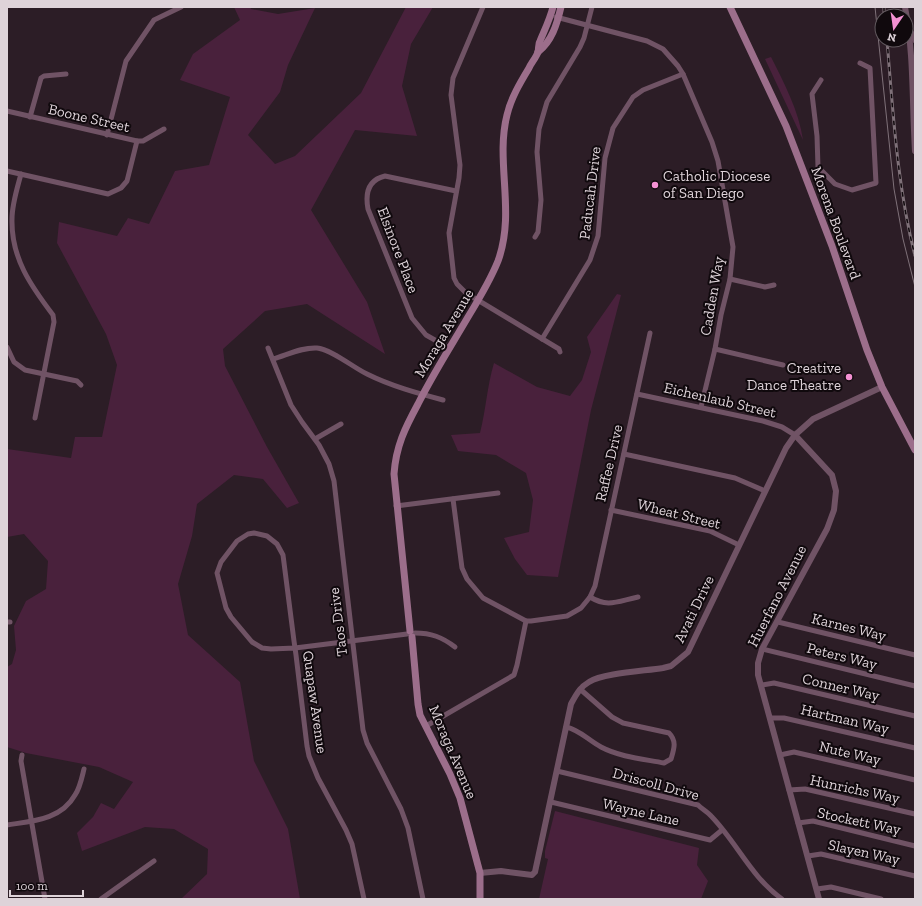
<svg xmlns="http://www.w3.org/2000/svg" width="922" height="906" font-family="'Zilla Slab',serif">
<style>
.green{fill:#49213c}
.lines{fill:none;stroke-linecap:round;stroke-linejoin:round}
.minor{stroke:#705365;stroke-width:5}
.tertiary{stroke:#705365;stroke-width:6}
.secondary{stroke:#9c6e8b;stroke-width:7}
.tram{stroke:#7f7179;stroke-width:1}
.rail-casing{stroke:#7f7179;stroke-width:3}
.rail{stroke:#10090d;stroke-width:1.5;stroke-dasharray:4.5;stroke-linecap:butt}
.poi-dot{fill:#f491d3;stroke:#10090d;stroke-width:1.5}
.labels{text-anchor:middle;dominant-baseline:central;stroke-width:4;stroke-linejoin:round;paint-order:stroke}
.street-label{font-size:15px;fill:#ded3d9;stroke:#10090d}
.poi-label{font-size:15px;fill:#ded3d9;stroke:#10090d;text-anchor:start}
</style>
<rect width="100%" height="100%" fill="#2c1d26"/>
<g class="green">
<polygon points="234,7 250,7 251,9 278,14 315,8 288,65 280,92 248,135 275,164 295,156 361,93 406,7 433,7 411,44 402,86 417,136 355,130 311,210 367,302 385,354 307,304 265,311 223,349 225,366 267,447 299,503 287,508 263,479 234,475 197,504 192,536 178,584 188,635 240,682 254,761 288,829 300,899 181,899 207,874 208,849 174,829 145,827 82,851 77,833 93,817 101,803 114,809 133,782 99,767 26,753 7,747 7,667 12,664 16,650 14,626 26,601 46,589 48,561 24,534 7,537 7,449 71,458 75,437 102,437 117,365 106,334 57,243 59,222 117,236 128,218 149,224 175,171 209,165 230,97 180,80 193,54 240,20"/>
<path d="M771,57c13,26 28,54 32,83l-38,-81z"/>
<path d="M617,294l4,1 -30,115 -33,167 -31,-2 -12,-16 -11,-21 25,-6 4,-32 -7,-27 -30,-18 -38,-4 -7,-16 29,-2c6,-23 7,-47 14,-70l43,24 33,9 12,-16 9,-28 -4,-15z"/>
<polygon points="555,811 699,848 697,865 708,881 701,899 539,899 548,859 545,858 545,851"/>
</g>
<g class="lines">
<g class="minor">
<polyline points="483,7 453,78 451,95 460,165 459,178 449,233 454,278 457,284 466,293 559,349 560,352"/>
<polyline points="556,17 647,41 663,49 678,66 683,74 712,142 718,161 733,247 730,279 721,315 715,349 701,407"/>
<polyline points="821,80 812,94 817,136 818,167 835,184 852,190 876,183 870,68 860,63"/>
<polyline points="7,111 137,141 143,141 164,129"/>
<polyline points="30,117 41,78 44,76 66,74"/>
<polyline points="107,135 126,61 154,20 181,7"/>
<polyline points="7,171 108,194 121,188 127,181 137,141"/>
<path d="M21,174c-4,15 -9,30 -9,45 -1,39 19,67 41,96l1,7 -19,96"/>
<polyline points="535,237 538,232 541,200 537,152 539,129 547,102 580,47 584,38 592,7"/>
<polyline points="730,279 765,287 774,285"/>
<polyline points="542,339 590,260 598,236 605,158 613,128 633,97 643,90 683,74"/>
<polyline points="7,347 14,362 25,370 77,381 81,385"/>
<polyline points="268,348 291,405 302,422 319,445 329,464 334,481 363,730 367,743 401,809 408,828 423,899"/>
<path d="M449,348l-23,-13 -14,-17 -44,-109c-3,-16 0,-29 17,-33l71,15"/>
<polyline points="715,349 783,365"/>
<path d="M273,359c14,-4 29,-12 44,-11 14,1 37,20 50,26 24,12 50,19 76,26"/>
<polyline points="637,394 763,421 782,427 795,435"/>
<polyline points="315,439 341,424"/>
<polyline points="624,454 735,478 765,491"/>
<polyline points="453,499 462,568 467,579 483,598 526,621 531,621 567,616 581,608 590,597 595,586 650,333"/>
<polyline points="396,506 498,493"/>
<polyline points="611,510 710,531 739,545"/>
<path d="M590,597c18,11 28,4 48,0"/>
<polyline points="7,622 10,622"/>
<polyline points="778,622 915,655"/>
<path d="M415,633c16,0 27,4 40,14"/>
<polyline points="762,649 915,686"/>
<polyline points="762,685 774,683 915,716"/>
<polyline points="770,718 784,718 915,748"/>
<polyline points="426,726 514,675 517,665 526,621"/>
<path d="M566,727c14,3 22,13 35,20 19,10 42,12 63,16l7,-4c3,-10 6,-18 -2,-26l-46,-10 -11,-6 -32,-28"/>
<polyline points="22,755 21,761 45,899"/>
<polyline points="780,755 794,752 915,780"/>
<path d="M557,771l141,34c4,4 10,7 14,12 25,26 40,61 70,82"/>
<polyline points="789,790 805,789 915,814"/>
<polyline points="551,802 710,840 722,830"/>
<polyline points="798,823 813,821 915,846"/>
<path d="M7,825c25,-4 54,-5 68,-30 5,-7 7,-18 9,-26"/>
<polyline points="808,856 821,854 915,876"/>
<polyline points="817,889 831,887 881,899"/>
<polyline points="101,899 154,861"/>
<polyline points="364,899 352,844 346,830 318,778 309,756 307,746 296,655 294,641 283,555 277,544 267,536 254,533 248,534 237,541 221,562 217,573 226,608 231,617 252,642 262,648 271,649 295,648 407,634"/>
</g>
<g class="tertiary">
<path d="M905,7c9,47 7,96 10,144"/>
<polyline points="909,29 915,40"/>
<polyline points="795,435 832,475 836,491 834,510 827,529 762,649 758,663 758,675 819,899"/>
<path d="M480,873l21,-2 31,4 3,-3 36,-168c5,-9 9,-17 18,-22 14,-9 56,-11 74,-14l8,-2 17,-14 98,-204 9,-13 18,-16 69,-32"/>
</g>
<g class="secondary">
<polyline points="730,7 786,126 832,246 867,350 882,387 915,450"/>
<path d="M538,52c14,-11 19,-28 23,-45"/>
<path d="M410,631l-16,-157c2,-28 11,-46 24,-70 15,-30 33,-58 50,-87 11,-18 22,-36 30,-56 18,-49 -3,-99 9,-146 4,-17 13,-32 22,-47 2,-5 7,-10 9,-16 1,-4 0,-8 2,-11 5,-12 10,-22 13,-34"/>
<polyline points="412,637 418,704 420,715 450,774 460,798 480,873 480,899"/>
</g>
<polyline class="tram" points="875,7 894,189 903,239 915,287"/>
<defs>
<g id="rail">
<polyline points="884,7 884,16"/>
<path d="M887,40c6,72 10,145 28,216"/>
</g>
</defs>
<use href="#rail" class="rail-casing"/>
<use href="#rail" class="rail"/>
</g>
<g class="poi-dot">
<circle cx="655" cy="185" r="4"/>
<circle cx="849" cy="377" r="4"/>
</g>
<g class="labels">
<g class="street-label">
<text transform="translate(89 118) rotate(13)">Boone Street</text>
<text transform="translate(590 193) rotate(-83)">Paducah Drive</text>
<text transform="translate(836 223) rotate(70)">Morena Boulevard</text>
<text transform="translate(398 250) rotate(69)">Elsinore Place</text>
<text transform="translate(712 296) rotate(-80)">Cadden Way</text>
<text transform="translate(444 333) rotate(-59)">Moraga Avenue</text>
<text transform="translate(720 400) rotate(13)">Eichenlaub Street</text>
<text transform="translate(609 463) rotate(-77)">Raffee Drive</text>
<text transform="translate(679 514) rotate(14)">Wheat Street</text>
<text transform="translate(777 596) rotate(-63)">Huerfano Avenue</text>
<text transform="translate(694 609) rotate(-64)">Avati Drive</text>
<text transform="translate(338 622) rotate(-97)">Taos Drive</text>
<text transform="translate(849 627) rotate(14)">Karnes Way</text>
<text transform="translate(842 656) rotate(14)">Peters Way</text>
<text transform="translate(841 687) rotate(13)">Conner Way</text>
<text transform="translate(315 702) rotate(82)">Quapaw Avenue</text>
<text transform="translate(845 719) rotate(13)">Hartman Way</text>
<text transform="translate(453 752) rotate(67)">Moraga Avenue</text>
<text transform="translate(850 753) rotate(13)">Nute Way</text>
<text transform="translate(656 784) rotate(15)">Driscoll Drive</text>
<text transform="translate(855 789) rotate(12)">Hunrichs Way</text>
<text transform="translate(641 812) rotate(13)">Wayne Lane</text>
<text transform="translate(859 821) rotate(12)">Stockett Way</text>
<text transform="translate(864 852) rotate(12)">Slayen Way</text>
</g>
<g class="poi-label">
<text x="663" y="176">Catholic Diocese<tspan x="663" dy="17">of San Diego</tspan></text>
<text x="841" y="368" text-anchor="end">Creative<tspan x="841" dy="17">Dance Theatre</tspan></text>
</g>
</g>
<rect width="922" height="906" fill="none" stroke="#ded3d9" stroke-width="16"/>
<g transform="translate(894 28) rotate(193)"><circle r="19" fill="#10090d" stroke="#625a5f"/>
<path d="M0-3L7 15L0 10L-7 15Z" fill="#f491d3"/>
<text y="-6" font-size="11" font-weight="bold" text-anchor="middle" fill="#ded3d9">N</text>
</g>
<path d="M10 890v6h73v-6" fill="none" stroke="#ded3d9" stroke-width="2"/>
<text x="16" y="890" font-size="12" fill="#ded3d9" stroke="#10090d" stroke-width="3" paint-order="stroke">100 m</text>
</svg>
